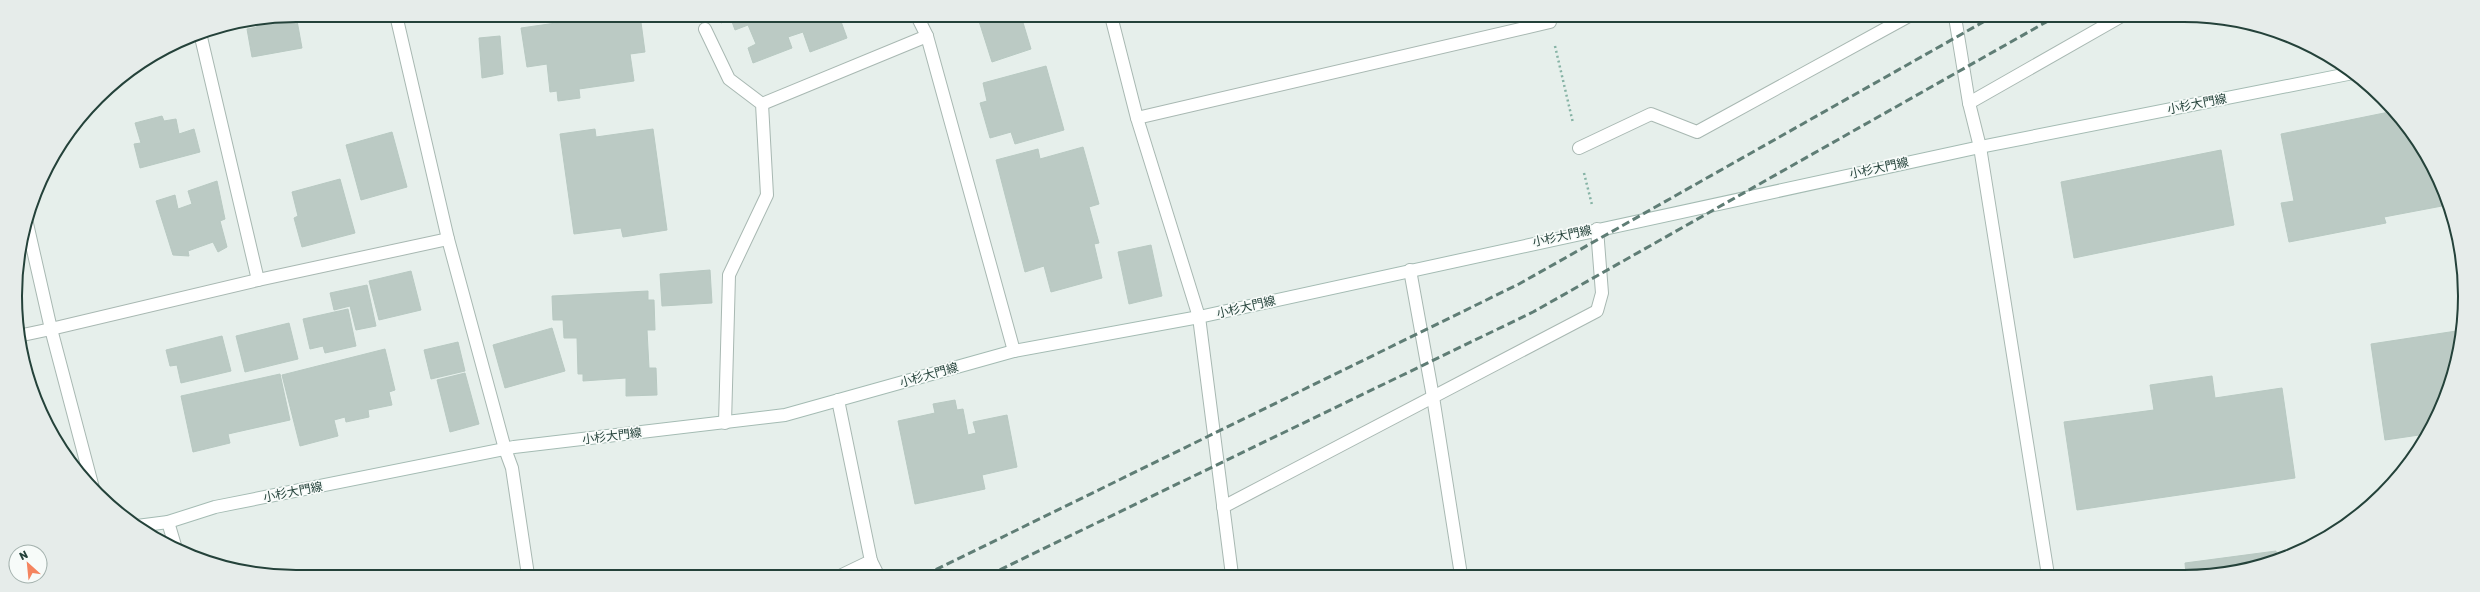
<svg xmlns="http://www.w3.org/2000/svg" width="2480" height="592" font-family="Rubik,'Noto Sans JP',sans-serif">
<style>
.building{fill:#bbcac4;stroke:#b8c9c2}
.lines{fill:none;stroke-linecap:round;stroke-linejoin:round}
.service-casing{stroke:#a8b8b2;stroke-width:14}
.minor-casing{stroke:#a8b8b2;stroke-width:14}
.secondary-casing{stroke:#a4bbb3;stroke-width:14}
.path{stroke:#86b3a5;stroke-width:2.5;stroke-dasharray:2 3;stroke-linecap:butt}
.service{stroke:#fff;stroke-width:12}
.minor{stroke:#fff;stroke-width:12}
.secondary{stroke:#fff;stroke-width:12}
.rail{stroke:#5f7d75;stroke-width:3;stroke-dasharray:8 4;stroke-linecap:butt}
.labels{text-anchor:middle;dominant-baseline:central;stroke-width:3.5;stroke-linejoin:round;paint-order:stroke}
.street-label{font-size:12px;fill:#24423a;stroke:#f7fbf9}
.rim{fill:none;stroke:#24423a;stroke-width:2}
</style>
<rect width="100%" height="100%" fill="#e6efeb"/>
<g class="building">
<polygon points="296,15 302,48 252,57 247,29 257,27 255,19"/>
<polygon points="490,15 535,15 491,21"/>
<polygon points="562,15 640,15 645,52 630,54 634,81 579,89 580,98 558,101 557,91 550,92 547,64 527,67 521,28 563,22"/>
<polygon points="718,16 839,16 847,38 810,52 803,32 788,37 792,48 753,63 748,48 756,44 748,25 735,30 731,19 721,23"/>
<polygon points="983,16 1021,16 1031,49 992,62 978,18"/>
<polygon points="500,36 503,74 482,78 479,38"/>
<polygon points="1046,66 1064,130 1015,144 1011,132 990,138 980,103 987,101 983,83"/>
<polygon points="2394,111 2407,125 2435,171 2442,206 2384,217 2386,223 2289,242 2281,203 2294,201 2281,134"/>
<polygon points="162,116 164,121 176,119 179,134 194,129 200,152 140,168 134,144 141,143 135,123"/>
<polygon points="595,129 596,137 653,129 667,230 623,237 621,228 574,234 560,134"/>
<polygon points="392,132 407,187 361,200 346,145"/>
<polygon points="1083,147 1099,204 1089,207 1099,243 1094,244 1102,278 1051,292 1044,266 1025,272 996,160 1038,149 1040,159"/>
<polygon points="2221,150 2234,225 2074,258 2061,182"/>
<polygon points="340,179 355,233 302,247 294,218 298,216 292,192"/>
<polygon points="217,181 225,219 220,221 227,247 218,252 213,242 188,251 189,256 173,255 156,201 175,195 178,209 192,204 188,191"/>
<polygon points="1151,245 1162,296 1129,304 1118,252"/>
<polygon points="710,270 712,303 662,306 660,274"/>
<polygon points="411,271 421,310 379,320 369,281"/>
<polygon points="367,285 376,326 356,330 350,306 334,310 330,293"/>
<polygon points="648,291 648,300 654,300 655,330 647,330 649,368 656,368 657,395 626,396 626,378 583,381 583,374 578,374 577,338 564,338 563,320 553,320 552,296"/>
<polygon points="348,309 356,346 325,353 323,346 310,349 303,319"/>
<polygon points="289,323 298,359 245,372 236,336"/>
<polygon points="552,328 565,371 505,388 493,345"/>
<polygon points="2463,330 2436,420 2426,434 2385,440 2371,344"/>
<polygon points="222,336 231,371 181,383 177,365 170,366 166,350"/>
<polygon points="458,342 465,371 431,379 424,350"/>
<polygon points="385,349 395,390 389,392 392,405 368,410 369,417 346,422 345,417 334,420 338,436 300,446 282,375"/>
<polygon points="465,373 479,424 450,432 437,380"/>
<polygon points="280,374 290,420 228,434 230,443 193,452 181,396"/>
<polygon points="2212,376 2215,398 2282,388 2295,478 2077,510 2064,422 2154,410 2150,385"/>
<polygon points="955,400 957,410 963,409 968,435 976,433 973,422 1007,415 1017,467 982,475 985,489 915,504 898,421 935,413 933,404"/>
<polygon points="2276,551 2277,558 2220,575 2186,575 2185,563"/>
</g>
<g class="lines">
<defs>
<g id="service">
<polyline points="1955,17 1969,103 1980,147"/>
<polyline points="1579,148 1651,114 1697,132 1907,17"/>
</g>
<g id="minor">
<polyline points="396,15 448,239"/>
<polyline points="917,16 927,36 1014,351"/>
<polyline points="1111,16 1137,118 1199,317 1232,575"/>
<polyline points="705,29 729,79 762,104 767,195 729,275 725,423"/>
<polyline points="200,33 258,280"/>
<polyline points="1969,103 2120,17"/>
<polyline points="762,104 927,36"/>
<polyline points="1137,118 1550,22"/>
<polyline points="1980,147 2048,575"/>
<polyline points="26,219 51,329 258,280 448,239 505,449 512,468 528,575"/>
<polyline points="1410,270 1433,397 1461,575"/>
<polyline points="18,336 51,329 93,488"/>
<polyline points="838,400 871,561 842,575"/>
<polyline points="1223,507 1597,311 1602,293 1597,229"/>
<polyline points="168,522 176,549"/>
<polyline points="871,561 878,575"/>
</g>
<polyline id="secondary" points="137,526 168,522 215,507 514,447 785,415 1014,351 1199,317 1980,147 2353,73"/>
</defs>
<use href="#service" class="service-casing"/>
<use href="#minor" class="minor-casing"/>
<use href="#secondary" class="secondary-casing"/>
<g class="path">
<polyline points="1555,46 1573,123"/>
<polyline points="1584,173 1592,205"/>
</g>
<use href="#service" class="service"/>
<use href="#minor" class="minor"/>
<use href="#secondary" class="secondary"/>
<g class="rail">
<polyline points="925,575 1519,284 1992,17"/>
<polyline points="989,575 1533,312 2055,17"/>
</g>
</g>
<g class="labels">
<g class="street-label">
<text transform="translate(2197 104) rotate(-11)">小杉大門線</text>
<text transform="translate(1879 168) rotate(-12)">小杉大門線</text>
<text transform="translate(1562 236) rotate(-12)">小杉大門線</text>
<text transform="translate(1246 307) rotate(-13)">小杉大門線</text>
<text transform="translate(929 375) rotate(-16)">小杉大門線</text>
<text transform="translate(612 436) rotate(-7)">小杉大門線</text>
<text transform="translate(293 492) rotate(-11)">小杉大門線</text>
</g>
</g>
<path d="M0 0H2480V592H0ZM296 22H2184A274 274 0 0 1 2458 296V296A274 274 0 0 1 2184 570H296A274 274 0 0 1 22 296V296A274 274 0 0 1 296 22Z" fill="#e6ecea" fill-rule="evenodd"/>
<path class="rim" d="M296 22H2184A274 274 0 0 1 2458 296V296A274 274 0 0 1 2184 570H296A274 274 0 0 1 22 296V296A274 274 0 0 1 296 22Z"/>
<g transform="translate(28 564) rotate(333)"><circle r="19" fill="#f7fbf9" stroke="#a3b1ad"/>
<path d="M0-3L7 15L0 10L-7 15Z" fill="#f4845f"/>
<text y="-6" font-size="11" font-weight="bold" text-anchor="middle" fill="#24423a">N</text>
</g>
</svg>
